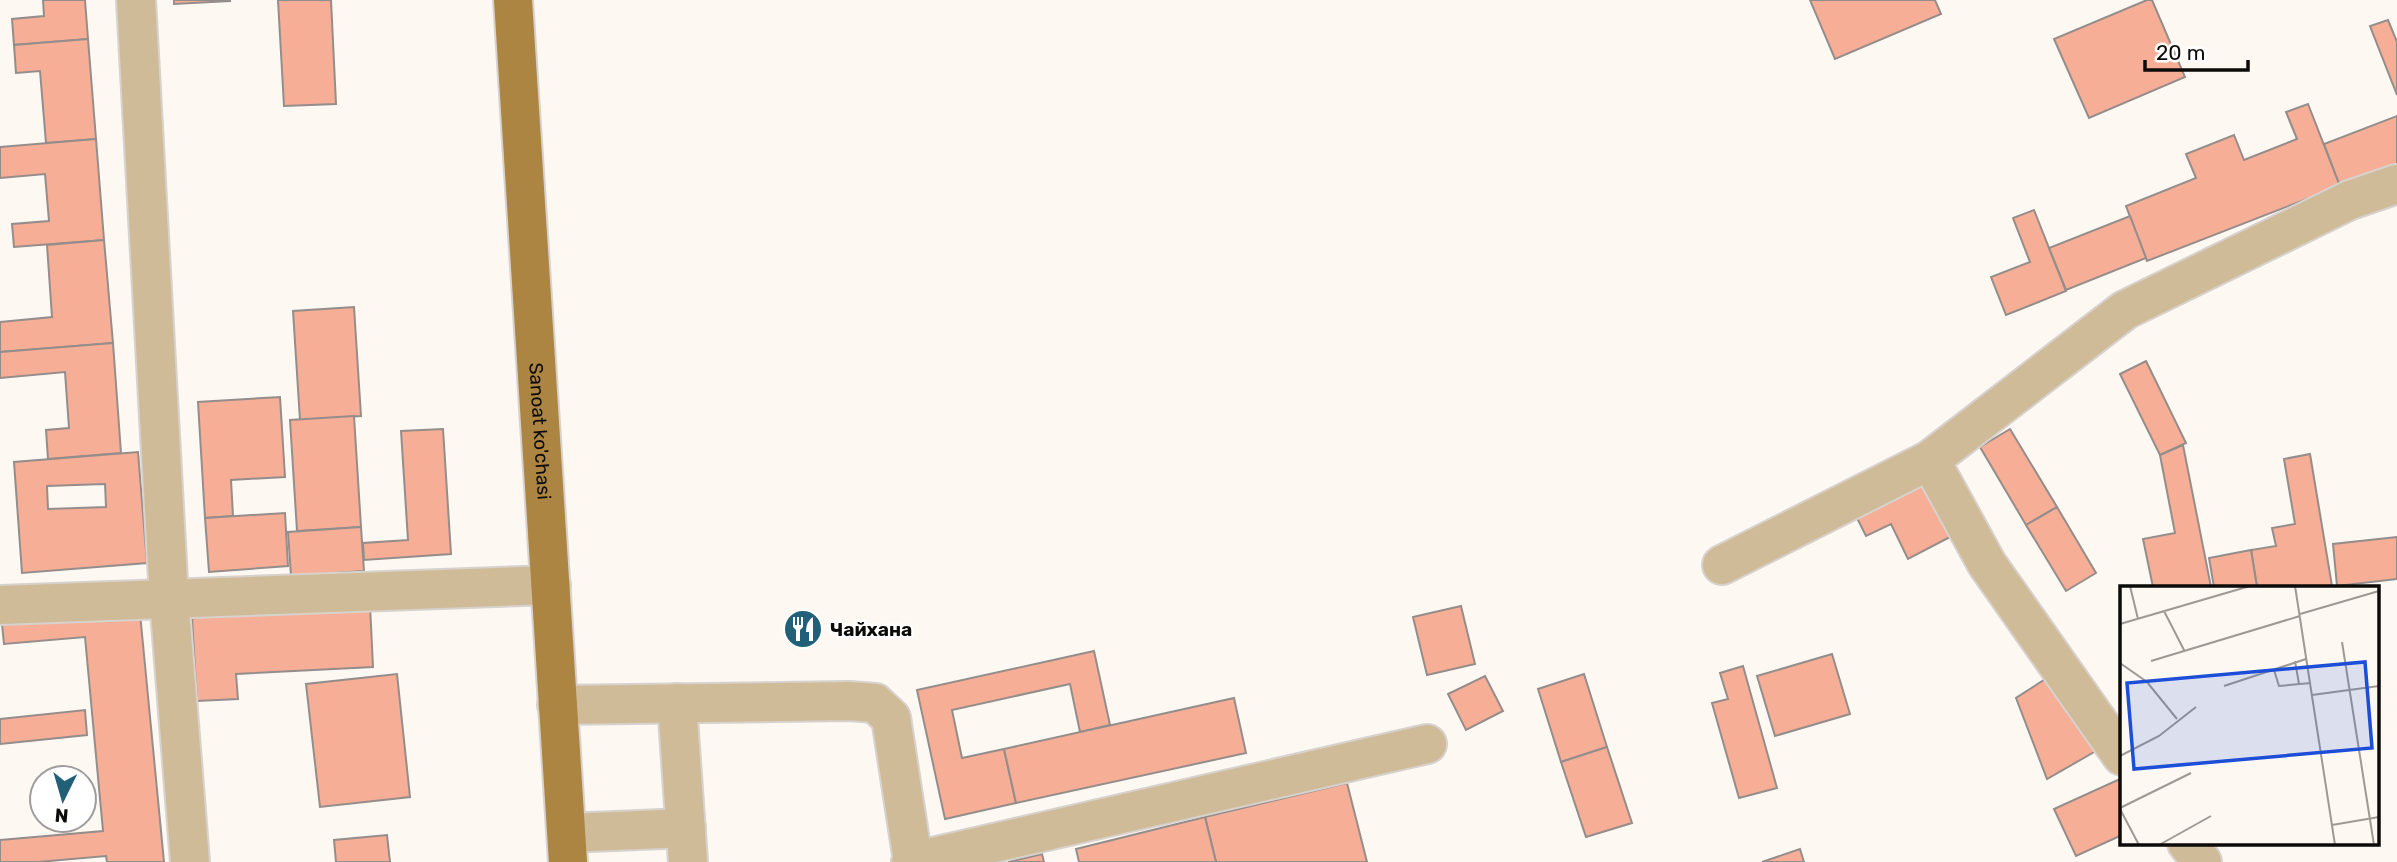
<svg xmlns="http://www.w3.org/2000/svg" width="2397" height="862" font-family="Rubik,sans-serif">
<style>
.building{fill:#f7ae96;stroke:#958d8b;stroke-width:2;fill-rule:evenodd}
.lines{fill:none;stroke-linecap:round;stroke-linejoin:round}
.minor-casing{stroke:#d7d2cd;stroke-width:42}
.major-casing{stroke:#d7d2cd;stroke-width:42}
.minor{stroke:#d0bb99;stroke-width:38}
.major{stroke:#ab8541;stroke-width:38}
.labels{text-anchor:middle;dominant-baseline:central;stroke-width:5;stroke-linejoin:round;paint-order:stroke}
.street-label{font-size:19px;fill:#0d0b09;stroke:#fff}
.poi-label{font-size:19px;font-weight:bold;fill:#0d0b09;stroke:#fff;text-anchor:start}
.inset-road{fill:none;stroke:#9e9995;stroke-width:2}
.view{fill:#1d4ed8;fill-opacity:0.15;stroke:#1d4ed8;stroke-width:3.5}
.inset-edge{fill:none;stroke:#0d0b09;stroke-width:3.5}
</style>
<rect width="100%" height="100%" fill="#fef8f2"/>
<g class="building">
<polygon points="43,0 85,0 88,39 14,45 12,19 44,16"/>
<polygon points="174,0 230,0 230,1 174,4"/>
<polygon points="278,0 331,0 336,104 284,106"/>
<polygon points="1810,0 1935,0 1941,14 1835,59"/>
<polygon points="2147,0 2152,0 2185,77 2089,118 2054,39"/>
<polygon points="2388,20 2397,42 2397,95 2370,26"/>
<polygon points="88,39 96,139 46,143 40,71 16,73 14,45"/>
<polygon points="2308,104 2340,186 2147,261 2126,206 2196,178 2186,154 2234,135 2244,160 2297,139 2286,112"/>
<polygon points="2397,116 2397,164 2340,186 2324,144"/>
<polygon points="96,139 104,240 14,247 12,224 49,221 45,174 0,178 0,147"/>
<polygon points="2034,210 2066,291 2006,315 1991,277 2030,262 2013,218"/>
<polygon points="2130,216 2146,258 2066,290 2049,248"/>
<polygon points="104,240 113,343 0,352 0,322 52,317 47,245"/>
<polygon points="354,307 361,416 300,420 293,311"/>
<polygon points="113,343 121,453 48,459 46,430 69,428 65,372 0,378 0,352"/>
<polygon points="2146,361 2186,443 2160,455 2120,374"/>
<polygon points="280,397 285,477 231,480 233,516 205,518 198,402"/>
<polygon points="354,416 361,527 297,531 290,420"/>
<polygon points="443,429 451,554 364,560 363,543 408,540 401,431"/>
<polygon points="2010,429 2057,507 2026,525 1980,447"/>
<polygon points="2183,445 2211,587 2153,587 2143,539 2175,533 2160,455"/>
<path d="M138,452l9,111 -125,10 -8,-111zM105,484l1,23 -58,2 -1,-23z"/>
<polygon points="2310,454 2332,586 2257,587 2251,550 2276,546 2272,528 2295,524 2284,459"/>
<polygon points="1921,479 1950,537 1908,559 1891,524 1866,536 1854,512"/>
<polygon points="2057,507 2096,573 2066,591 2026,525"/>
<polygon points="285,513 288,566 209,572 205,518"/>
<polygon points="361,527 364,571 291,576 288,532"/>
<polygon points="2397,537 2397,579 2337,586 2333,544"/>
<polygon points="2251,550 2257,587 2214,587 2209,558"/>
<polygon points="139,603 164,862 107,862 106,856 38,862 0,862 0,840 103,831 85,637 4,644 1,615"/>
<polygon points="370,605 373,667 236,674 238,699 197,701 192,619 206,613"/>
<polygon points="1461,606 1475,664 1427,675 1413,617"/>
<polygon points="1094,651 1110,725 1080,732 1070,684 952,710 962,758 1004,749 1016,803 945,819 917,690"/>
<polygon points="1832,654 1850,714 1775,736 1757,676"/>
<polygon points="1743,666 1777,788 1739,798 1712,703 1728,699 1720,673"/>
<polygon points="397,674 410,797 320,807 306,684"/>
<polygon points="1584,674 1607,747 1561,762 1538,689"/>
<polygon points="1485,676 1503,711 1466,730 1448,694"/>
<polygon points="2050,676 2096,751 2047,779 2016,698"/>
<polygon points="1234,698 1246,753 1016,803 1004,749"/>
<polygon points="85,710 87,735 0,744 0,719"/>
<polygon points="1607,747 1632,823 1586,837 1561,762"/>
<polygon points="2122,778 2122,835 2076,856 2054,809"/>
<polygon points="1347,783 1367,862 1216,862 1205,817"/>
<polygon points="1205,817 1216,862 1079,862 1076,849"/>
<polygon points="387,835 390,862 336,862 334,840"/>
<polygon points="1800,849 1804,862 1762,862"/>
<polygon points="1042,854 1044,862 1008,862"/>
</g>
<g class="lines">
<defs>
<g id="minor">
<polyline points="136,0 169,598 190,862"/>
<polyline points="1930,460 1987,564 2122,756"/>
<polyline points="1722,565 1930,460 2125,310 2350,200 2397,184"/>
<polyline points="0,605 551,585"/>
<polyline points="677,703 688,862"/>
<polyline points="557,705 849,701 875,703 891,718 913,861"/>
<polyline points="567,833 686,828"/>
<polyline points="2187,843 2202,862"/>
<polyline points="911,862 1427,744"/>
</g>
<g id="major">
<path id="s1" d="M513,0l55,862"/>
</g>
</defs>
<use href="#minor" class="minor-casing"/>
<use href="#major" class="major-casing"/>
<use href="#minor" class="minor"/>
<use href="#major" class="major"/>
</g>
<defs>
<symbol id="restaurant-disc" viewBox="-11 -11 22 22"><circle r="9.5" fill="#216076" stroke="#fff"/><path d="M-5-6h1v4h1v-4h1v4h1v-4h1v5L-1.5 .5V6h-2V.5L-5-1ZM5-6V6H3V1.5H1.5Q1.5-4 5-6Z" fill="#fff"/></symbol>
</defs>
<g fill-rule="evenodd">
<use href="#restaurant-disc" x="781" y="607" width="44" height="44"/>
</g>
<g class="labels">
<g class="street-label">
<text stroke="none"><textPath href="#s1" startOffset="432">Sanoat ko'chasi</textPath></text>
</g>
<g class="poi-label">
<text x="830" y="629">Чайхана</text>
</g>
</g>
<g transform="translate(2120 586)">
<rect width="259" height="259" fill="#fef8f2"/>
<path class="inset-road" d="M10,0l8,33M175,0l40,259M44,25l20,39M180,28l79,-23M0,38l130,-38M222,56l32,203M31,75l149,-45M175,75l4,23M0,77l27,19 30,37M154,84l5,16 32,-3M104,100l82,-27M192,109l67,-9M0,170l39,-20 37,-29M0,222l71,-35M0,223l19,36M212,239l47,-8M39,259l52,-29"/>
<path class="view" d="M245,76l7,86 -238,21 -7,-86z"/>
<rect width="259" height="259" class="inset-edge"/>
</g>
<g transform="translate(63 799) rotate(185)"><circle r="33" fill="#ffffff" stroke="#9e9d9d" stroke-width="2"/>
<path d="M0-5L12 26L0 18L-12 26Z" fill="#216076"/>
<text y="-10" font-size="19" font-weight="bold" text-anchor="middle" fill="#0d0b09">N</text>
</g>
<path d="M2145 60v10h103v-10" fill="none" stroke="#0d0b09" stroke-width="3.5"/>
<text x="2156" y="60" font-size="21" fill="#0d0b09" stroke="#ffffff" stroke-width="5" paint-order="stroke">20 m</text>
</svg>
